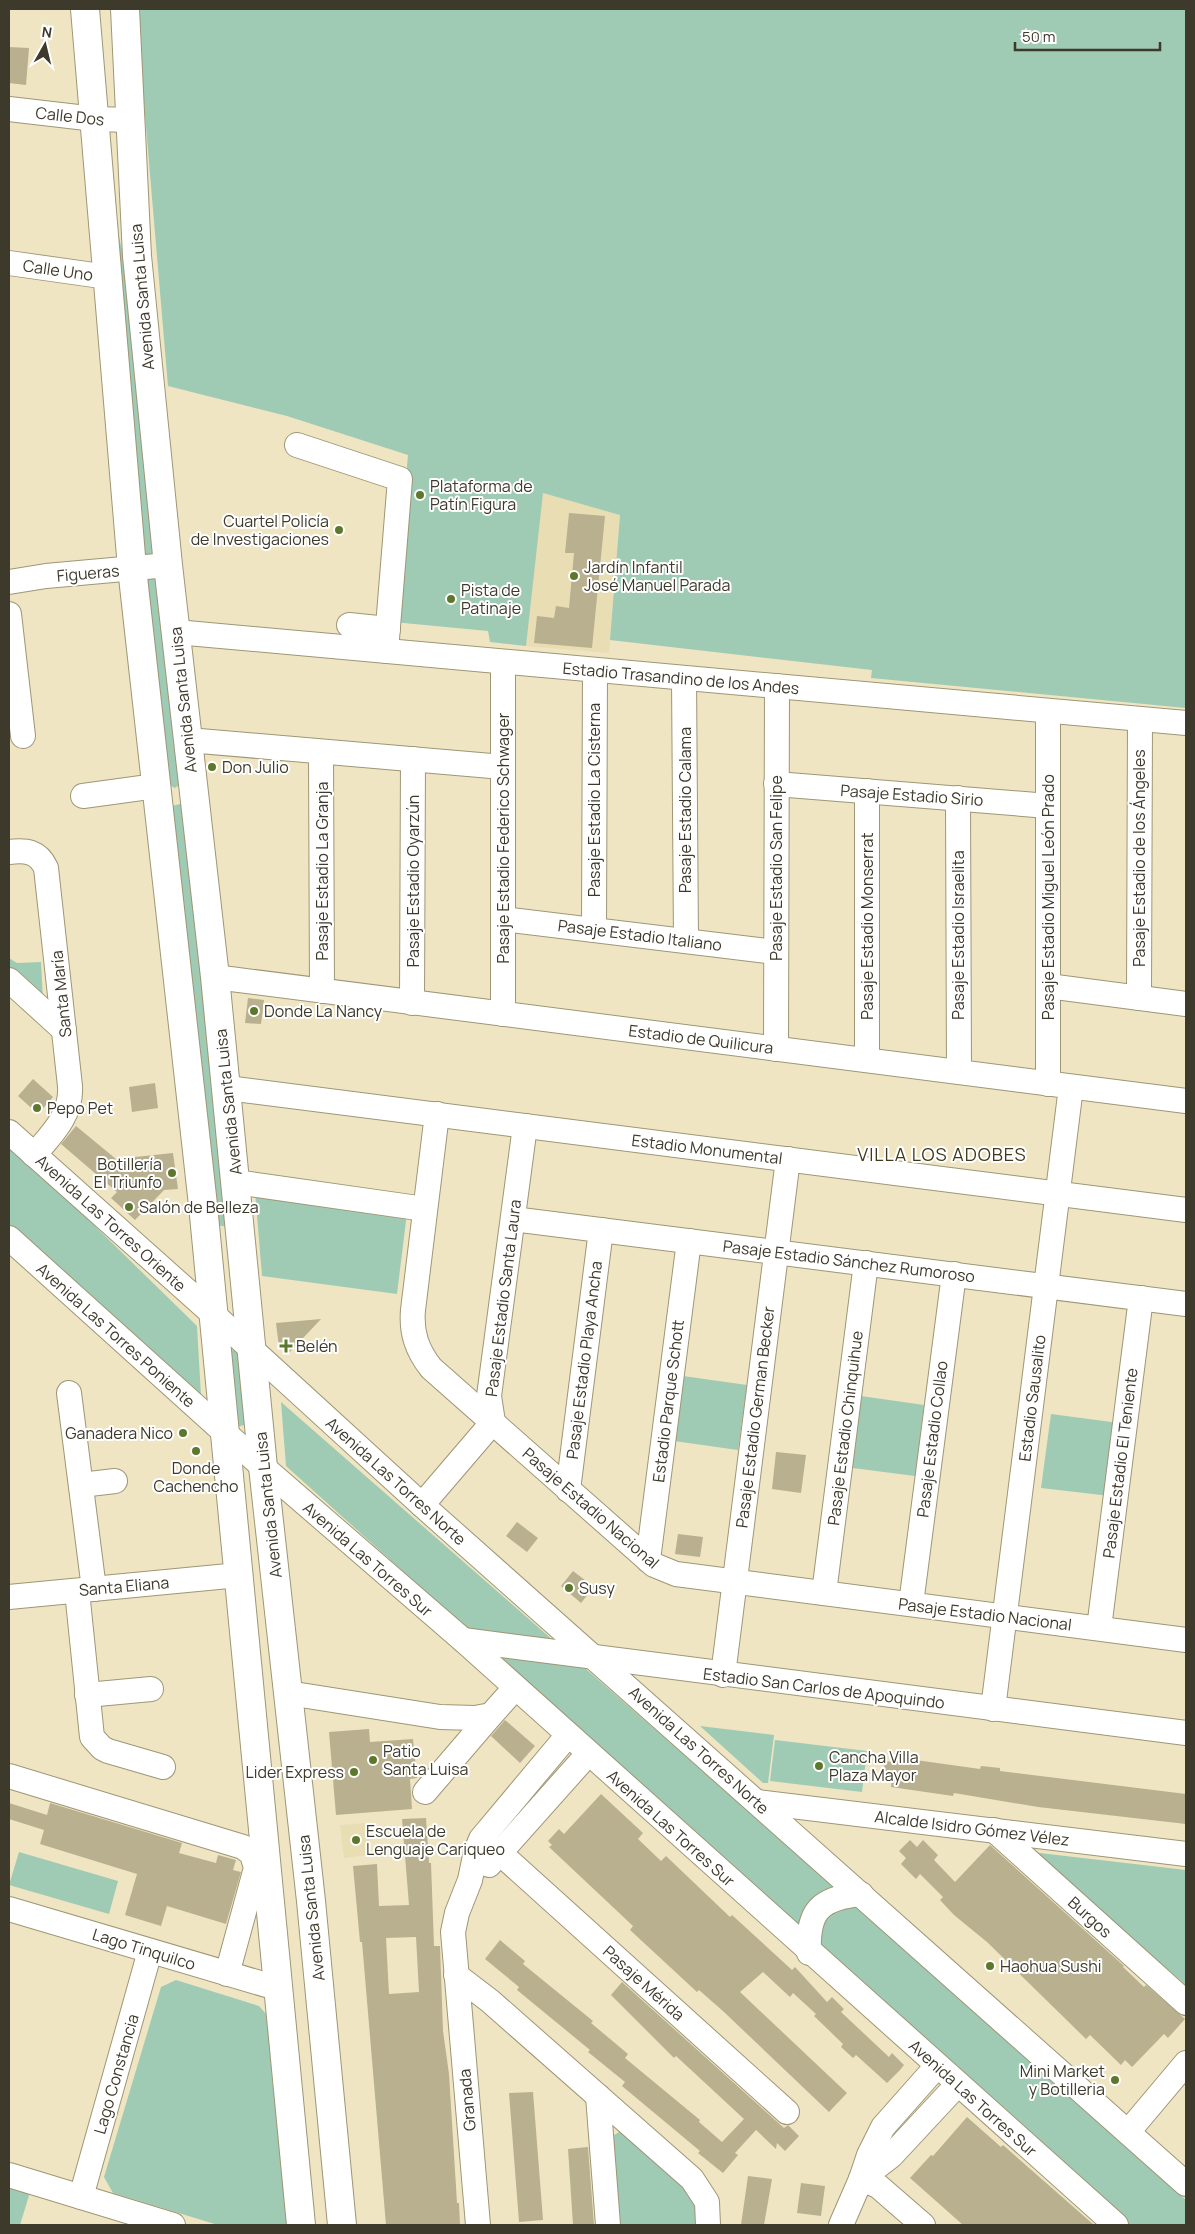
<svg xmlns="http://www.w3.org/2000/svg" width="1195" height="2234" font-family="Manrope,sans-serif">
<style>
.built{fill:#e8ddb3}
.green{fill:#9fcab4}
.building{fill:#b9b08f;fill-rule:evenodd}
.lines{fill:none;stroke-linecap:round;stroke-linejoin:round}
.minor-casing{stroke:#9e9675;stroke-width:26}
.major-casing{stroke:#9e9675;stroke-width:30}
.minor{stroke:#fff;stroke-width:24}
.major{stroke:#fff;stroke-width:28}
.poi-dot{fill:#5d782c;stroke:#fff;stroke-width:2}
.labels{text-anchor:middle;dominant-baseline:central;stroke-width:4;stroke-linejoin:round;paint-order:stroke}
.street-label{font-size:16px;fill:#3d392b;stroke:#fff}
.poi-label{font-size:16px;fill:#3d392b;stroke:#fff;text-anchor:start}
.neighbourhood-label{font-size:18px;letter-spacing:1px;fill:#3f381a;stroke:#fff}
</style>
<rect width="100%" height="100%" fill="#efe5c3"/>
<g class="built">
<polygon points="542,493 620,514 609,653 526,646"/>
<polygon points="367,1823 371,1855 344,1858 340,1825"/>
</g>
<g class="green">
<polygon points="136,9 1186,9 1186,708 871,678 872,670 610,640 620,515 543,493 526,646 490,642 488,631 393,622 408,455 287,416 168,386"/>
<polygon points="112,210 122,249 179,785 175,788 169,785 136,539"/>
<polygon points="184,803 228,1227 217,1225 172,806"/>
<polygon points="9,958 17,963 41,962 43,1000 9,969"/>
<polygon points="9,1148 61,1193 197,1326 201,1396 9,1224"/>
<polygon points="255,1191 407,1213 397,1294 262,1276"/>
<polygon points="224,1349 238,1351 245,1422 244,1425 237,1427"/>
<polygon points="683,1376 747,1385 738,1450 674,1441"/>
<polygon points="854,1395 924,1405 915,1476 845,1467"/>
<polygon points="281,1402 731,1796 1186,2200 1186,2225 1129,2225 286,1466"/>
<polygon points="1051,1414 1119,1423 1110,1496 1041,1488"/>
<polygon points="700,1726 774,1735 768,1783 763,1783"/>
<polygon points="775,1740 867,1751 862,1792 770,1781"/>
<polygon points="19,1852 118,1881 109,1914 9,1885"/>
<polygon points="1031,1852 1186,1870 1186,1985"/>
<polygon points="176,1980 259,2006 267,2015 272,2078 290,2225 218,2225 113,2193 104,2177 161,1987"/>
<polygon points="619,2132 627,2132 696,2194 701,2225 614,2225 611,2137"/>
<polygon points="9,2182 31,2189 20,2225 9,2225"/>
</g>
<g class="building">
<polygon points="9,47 29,48 26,85 9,83"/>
<polygon points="569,513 605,516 592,648 534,643 537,616 554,618 556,606 569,608 574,553 565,553"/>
<polygon points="248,998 264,1000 261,1024 245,1023"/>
<polygon points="33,1079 53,1097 38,1114 18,1096"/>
<polygon points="155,1083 158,1108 132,1112 129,1087"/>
<polygon points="76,1126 116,1159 173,1153 178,1189 164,1190 135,1220 111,1198 117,1192 61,1144"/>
<polygon points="321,1319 289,1353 279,1347 276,1323"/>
<polygon points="776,1452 806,1455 801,1493 772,1489"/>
<polygon points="517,1522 538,1538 527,1552 506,1536"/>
<polygon points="678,1534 703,1537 700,1557 675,1554"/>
<polygon points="573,1571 594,1587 581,1603 561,1586"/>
<polygon points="505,1720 535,1746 520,1763 491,1736"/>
<polygon points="369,1729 370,1742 413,1739 417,1778 410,1779 412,1809 336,1815 329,1732"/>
<polygon points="894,1757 980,1769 981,1766 1000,1768 1000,1771 1186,1794 1186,1824 1038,1807 954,1793 953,1796 891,1787 892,1778 883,1777 885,1761 893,1762"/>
<polygon points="601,1794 643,1833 638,1839 661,1861 666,1856 730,1917 732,1915 792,1970 795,1967 827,2002 832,1997 844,2009 841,2012 889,2057 892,2053 904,2065 900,2070 887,2083 856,2055 853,2058 841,2047 843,2044 814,2016 816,2014 793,1993 790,1997 763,1972 740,1992 847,2093 829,2112 724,2012 699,1990 697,1992 630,1930 633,1926 549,1847 552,1845 548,1841 559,1829 564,1834"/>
<polygon points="9,1803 47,1815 50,1803 182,1843 179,1853 216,1863 218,1855 236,1860 233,1870 241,1872 226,1924 167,1906 161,1926 125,1915 137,1874 40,1844 44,1830 9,1819"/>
<path d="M426,1818l3,45h2l3,83h6l3,85 6,43 8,129h2l1,22h-74l-24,-283h-2l-7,-76 24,-2 2,42 30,-1 -7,-86zM416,1937l3,55 -30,2 -3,-56z"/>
<polygon points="910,1840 917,1847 923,1840 938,1855 934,1860 955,1882 990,1845 1124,1966 1123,1967 1144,1987 1146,1985 1185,2019 1168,2038 1164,2034 1132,2067 1125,2060 1121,2065 1090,2035 1086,2039 987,1942 954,1915 940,1900 943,1897 920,1874 916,1879 901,1864 906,1858 899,1851"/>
<polygon points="500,1940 525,1961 523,1964 593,2021 591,2023 628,2054 625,2058 700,2120 699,2122 722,2142 744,2119 676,2056 674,2058 611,1995 622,1982 784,2128 788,2125 799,2136 785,2151 777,2143 776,2149 756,2130 735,2153 738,2155 723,2173 698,2153 700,2151 622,2086 625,2082 588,2052 590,2050 517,1990 519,1987 485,1959"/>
<polygon points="533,2092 543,2220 519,2222 509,2093"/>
<polygon points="967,2117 1001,2147 1003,2145 1094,2225 963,2225 910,2178 931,2155 933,2156"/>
<polygon points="588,2147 594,2225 573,2225 568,2149"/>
<polygon points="748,2176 772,2179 764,2225 741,2225"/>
<polygon points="801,2183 825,2186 821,2216 797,2213"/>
</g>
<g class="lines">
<defs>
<g id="minor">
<polyline points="9,109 95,119 130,120"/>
<polyline points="9,263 108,277"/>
<polyline points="297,445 400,479 386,651"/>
<polyline points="9,582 46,576 168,565"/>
<polyline points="9,614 23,736"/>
<polyline points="349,625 388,629"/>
<polyline points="176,632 1186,723"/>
<polyline points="684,678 686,941"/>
<polyline points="1048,711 1048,1084"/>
<polyline points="188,740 503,767"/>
<polyline points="321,752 322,991"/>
<polyline points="776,784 1048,806"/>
<polyline points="83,796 156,786"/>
<polyline points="958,798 959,1072"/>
<path d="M9,852c17,-2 29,-1 37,16l24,218c2,29 -18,48 -36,69"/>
<polyline points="503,919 776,952"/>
<polyline points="594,930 595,670"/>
<polyline points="215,977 1186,1101"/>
<polyline points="9,980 64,1030"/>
<polyline points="1048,986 1186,1004"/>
<polyline points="1139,998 1140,719"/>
<polyline points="412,1003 413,759"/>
<polyline points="503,1014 503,662"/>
<polyline points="776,1049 777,686"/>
<polyline points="867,1060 867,791"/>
<polyline points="227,1088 1186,1210"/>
<path d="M437,1114l-24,196c-2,23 4,40 18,58l223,197 22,9 510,66"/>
<polyline points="9,1132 213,1314 422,1505 1186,2184"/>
<polyline points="236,1182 425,1209"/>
<polyline points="513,1219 1186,1304"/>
<polyline points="9,1238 263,1467 463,1640 1116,2225"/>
<polyline points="69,1393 94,1589"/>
<polyline points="81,1485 115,1481"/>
<polyline points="568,1490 601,1230"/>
<polyline points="422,1505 493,1422 489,1396 525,1126"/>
<polyline points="648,1560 689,1241"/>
<polyline points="77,1591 92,1737 102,1748 108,1751 163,1767"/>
<polyline points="824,1593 866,1263"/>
<polyline points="9,1597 239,1575"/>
<polyline points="911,1604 954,1274"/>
<polyline points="1099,1628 1141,1298"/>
<polyline points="463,1640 1186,1733"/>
<polyline points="723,1675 788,1159"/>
<polyline points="288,1693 440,1717 475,1718 491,1715 515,1688"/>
<polyline points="87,1695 151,1689"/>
<polyline points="993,1709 1071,1087"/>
<polyline points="9,1776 243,1847 252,1854 256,1868 227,1974"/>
<polyline points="425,1792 491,1715"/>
<polyline points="758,1802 1186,1854"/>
<polyline points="994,1830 1186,2003"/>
<polyline points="501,1854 787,2112"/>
<polyline points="489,1865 588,1754"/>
<polyline points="9,1909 280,1989"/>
<path d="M809,1953c-2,-42 11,-55 52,-59"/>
<polyline points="456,1975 490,2001 692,2179 707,2202 708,2225"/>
<polyline points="598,2096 608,2225"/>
<polyline points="1128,2132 1186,2063"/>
<polyline points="9,2175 173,2225"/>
<polyline points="861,2179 891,2156 958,2084"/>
<polyline points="861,2179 878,2186 923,2225"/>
<polyline points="81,2197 150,1951"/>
<polyline points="478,2225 453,1932 457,1913 470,1880 476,1851 481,1839 568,1735"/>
<polyline points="841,2225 861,2179 869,2155 883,2127 937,2066"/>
</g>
<g id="major">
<polyline points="85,9 132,568 203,1205 301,2225"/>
<polyline points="125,9 137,256 168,565 215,977 263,1467 311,1901 342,2225"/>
</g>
</defs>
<use href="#minor" class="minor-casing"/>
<use href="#major" class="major-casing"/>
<use href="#minor" class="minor"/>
<use href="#major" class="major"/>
</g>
<g class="poi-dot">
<circle cx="420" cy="495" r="5"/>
<circle cx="339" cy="530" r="5"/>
<circle cx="574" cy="576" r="5"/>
<circle cx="451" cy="599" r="5"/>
<circle cx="212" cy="767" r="5"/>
<circle cx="254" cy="1011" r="5"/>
<circle cx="37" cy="1108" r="5"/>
<circle cx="172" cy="1173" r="5"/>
<circle cx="129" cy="1207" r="5"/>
<path d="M283.5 1338.5h5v5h5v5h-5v5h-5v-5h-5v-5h5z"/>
<circle cx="183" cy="1433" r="5"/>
<circle cx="196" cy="1451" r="5"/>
<circle cx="569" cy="1588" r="5"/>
<circle cx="373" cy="1760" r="5"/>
<circle cx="819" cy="1766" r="5"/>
<circle cx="354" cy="1772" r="5"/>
<circle cx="356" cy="1840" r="5"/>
<circle cx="990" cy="1966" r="5"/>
<circle cx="1115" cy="2080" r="5"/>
</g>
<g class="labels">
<g class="street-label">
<text transform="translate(70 116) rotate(6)">Calle Dos</text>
<text transform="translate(58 270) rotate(8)">Calle Uno</text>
<text transform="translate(142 297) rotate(-95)">Avenida Santa Luisa</text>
<text transform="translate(88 573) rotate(-5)">Figueras</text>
<text transform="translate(681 678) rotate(5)">Estadio Trasandino de los Andes</text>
<text transform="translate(183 700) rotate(-96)">Avenida Santa Luisa</text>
<text transform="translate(912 795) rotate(4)">Pasaje Estadio Sirio</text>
<text transform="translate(594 800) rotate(-90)">Pasaje Estadio La Cisterna</text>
<text transform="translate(685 810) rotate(-90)">Pasaje Estadio Calama</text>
<text transform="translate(503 838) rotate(-90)">Pasaje Estadio Federico Schwager</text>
<text transform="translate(1139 858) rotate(-90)">Pasaje Estadio de los Ángeles</text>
<text transform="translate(776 868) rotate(-90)">Pasaje Estadio San Felipe</text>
<text transform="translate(322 871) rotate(-90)">Pasaje Estadio La Granja</text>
<text transform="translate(413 881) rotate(-90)">Pasaje Estadio Oyarzún</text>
<text transform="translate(1048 897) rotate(-90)">Pasaje Estadio Miguel León Prado</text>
<text transform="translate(867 926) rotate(-90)">Pasaje Estadio Monserrat</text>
<text transform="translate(640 935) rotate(7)">Pasaje Estadio Italiano</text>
<text transform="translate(958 935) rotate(-90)">Pasaje Estadio Israelita</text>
<text transform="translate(61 994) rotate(-96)">Santa María</text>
<text transform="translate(701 1039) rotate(7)">Estadio de Quilicura</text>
<text transform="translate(228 1102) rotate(-96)">Avenida Santa Luisa</text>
<text transform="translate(707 1149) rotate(7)">Estadio Monumental</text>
<text transform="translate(111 1223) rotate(42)">Avenida Las Torres Oriente</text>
<text transform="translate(849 1261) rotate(7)">Pasaje Estadio Sánchez Rumoroso</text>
<text transform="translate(503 1298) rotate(-83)">Pasaje Estadio Santa Laura</text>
<text transform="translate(116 1335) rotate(42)">Avenida Las Torres Poniente</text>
<text transform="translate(584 1360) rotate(-83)">Pasaje Estadio Playa Ancha</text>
<text transform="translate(1032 1398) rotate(-83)">Estadio Sausalito</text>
<text transform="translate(668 1401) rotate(-83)">Estadio Parque Schott</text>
<text transform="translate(755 1417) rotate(-83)">Pasaje Estadio German Becker</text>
<text transform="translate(845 1428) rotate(-83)">Pasaje Estadio Chinquihue</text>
<text transform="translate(932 1439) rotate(-83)">Pasaje Estadio Collao</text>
<text transform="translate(1120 1463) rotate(-83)">Pasaje Estadio El Teniente</text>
<text transform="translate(396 1481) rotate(42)">Avenida Las Torres Norte</text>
<text transform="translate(268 1505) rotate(-96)">Avenida Santa Luisa</text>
<text transform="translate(591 1508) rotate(41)">Pasaje Estadio Nacional</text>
<text transform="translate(368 1559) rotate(41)">Avenida Las Torres Sur</text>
<text transform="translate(124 1586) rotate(-5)">Santa Eliana</text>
<text transform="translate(985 1614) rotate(7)">Pasaje Estadio Nacional</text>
<text transform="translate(824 1688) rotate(7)">Estadio San Carlos de Apoquindo</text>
<text transform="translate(699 1750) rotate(42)">Avenida Las Torres Norte</text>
<text transform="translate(671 1828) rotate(42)">Avenida Las Torres Sur</text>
<text transform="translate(972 1828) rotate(7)">Alcalde Isidro Gómez Vélez</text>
<text transform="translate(311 1908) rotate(-96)">Avenida Santa Luisa</text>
<text transform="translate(1090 1917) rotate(42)">Burgos</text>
<text transform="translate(144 1949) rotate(17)">Lago Tinquilco</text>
<text transform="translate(644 1983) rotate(42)">Pasaje Mérida</text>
<text transform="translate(116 2074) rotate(-74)">Lago Constancia</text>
<text transform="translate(973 2098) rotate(42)">Avenida Las Torres Sur</text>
<text transform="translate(467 2100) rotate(-95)">Granada</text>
</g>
<g class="poi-label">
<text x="430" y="486">Plataforma de<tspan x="430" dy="18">Patín Figura</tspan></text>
<text x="329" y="521" text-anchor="end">Cuartel Policía<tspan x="329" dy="18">de Investigaciones</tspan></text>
<text x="584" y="567">Jardín Infantil<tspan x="584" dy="18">José Manuel Parada</tspan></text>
<text x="461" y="590">Pista de<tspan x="461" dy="18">Patinaje</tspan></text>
<text x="222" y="767">Don Julio</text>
<text x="264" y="1011">Donde La Nancy</text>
<text x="47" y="1108">Pepo Pet</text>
<text x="162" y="1164" text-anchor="end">Botillería<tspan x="162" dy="18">El Triunfo</tspan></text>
<text x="139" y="1207">Salón de Belleza</text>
<text x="296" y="1346">Belén</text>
<text x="173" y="1433" text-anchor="end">Ganadera Nico</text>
<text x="196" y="1468" text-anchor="middle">Donde<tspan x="196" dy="18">Cachencho</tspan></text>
<text x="579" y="1588">Susy</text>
<text x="383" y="1751">Patio<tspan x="383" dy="18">Santa Luisa</tspan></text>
<text x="829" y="1757">Cancha Villa<tspan x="829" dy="18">Plaza Mayor</tspan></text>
<text x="344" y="1772" text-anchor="end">Lider Express</text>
<text x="366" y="1831">Escuela de<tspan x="366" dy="18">Lenguaje Cariqueo</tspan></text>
<text x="1000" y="1966">Haohua Sushi</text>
<text x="1105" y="2071" text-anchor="end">Mini Market<tspan x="1105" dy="18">y Botilleria</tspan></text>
</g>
<g class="neighbourhood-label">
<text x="942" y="1154">VILLA LOS ADOBES</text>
</g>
</g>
<rect width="1195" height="2234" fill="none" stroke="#3d392b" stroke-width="20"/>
<g transform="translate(45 45) rotate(8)" stroke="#ffffff" stroke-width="4" paint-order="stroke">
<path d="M0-4L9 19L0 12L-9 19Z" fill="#3d392b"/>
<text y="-8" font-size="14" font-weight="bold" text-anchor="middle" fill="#3d392b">N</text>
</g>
<path d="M1015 42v8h145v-8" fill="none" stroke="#3d392b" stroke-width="2.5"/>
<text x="1022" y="42" font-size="15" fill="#3d392b" stroke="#ffffff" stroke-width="4" paint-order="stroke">50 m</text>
</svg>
